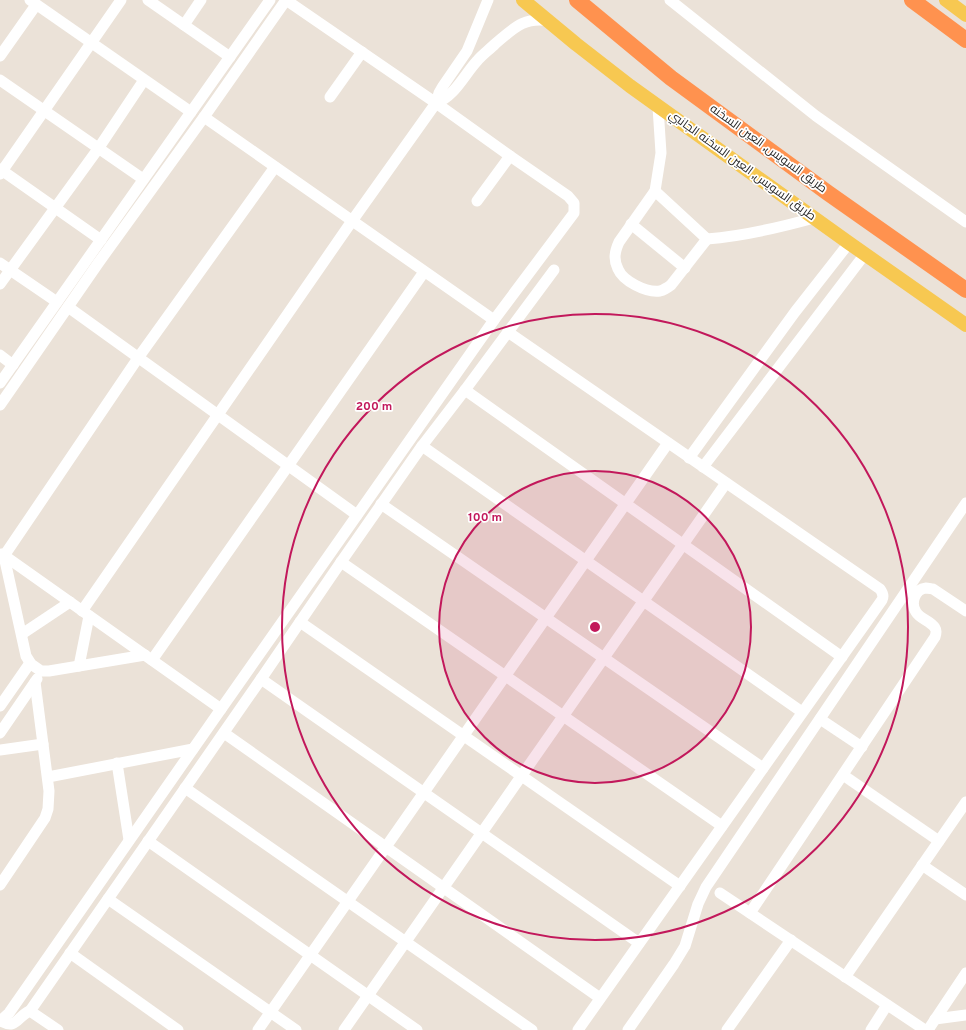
<svg xmlns="http://www.w3.org/2000/svg" width="966" height="1030" font-family="Overpass,Cairo,sans-serif">
<style>
.lines{fill:none;stroke-linecap:round;stroke-linejoin:round}
.minor{stroke:#fff;stroke-width:11}
.major{stroke:#f7c851;stroke-width:14}
.highway{stroke:#ff924f;stroke-width:16}
.ring{fill:none;stroke:#c2185b;stroke-width:2}
.labels{text-anchor:middle;dominant-baseline:central;stroke-width:3.5;stroke-linejoin:round;paint-order:stroke}
.street-label{font-size:12px;fill:#272727;stroke:#fff}
.centre{fill:#c2185b;stroke:#fff;stroke-width:2}
.ring-label{font-size:12px;text-anchor:middle;font-weight:bold;fill:#c2185b;stroke:#fff;stroke-width:3.5;stroke-linejoin:round;paint-order:stroke}
</style>
<rect width="100%" height="100%" fill="#ebe2d8"/>
<g class="lines">
<g class="minor">
<polyline points="30,0 191,112"/>
<polyline points="148,0 230,57"/>
<polyline points="670,0 816,116 966,222"/>
<polyline points="184,25 201,0"/>
<polyline points="0,56 36,5"/>
<polyline points="0,80 143,179"/>
<polyline points="330,97 362,52"/>
<path d="M436,103c19,-7 28,-28 41,-42 5,-6 12,-11 18,-17 18,-15 29,-28 55,-23"/>
<path d="M658,107l3,46 -6,38 52,48c37,-3 71,-11 107,-21"/>
<polyline points="204,117 494,320"/>
<polyline points="0,169 101,240"/>
<polyline points="0,174 121,0"/>
<path d="M655,191l-36,51c-4,9 -6,17 -1,27 5,12 28,24 42,22 4,-1 7,-3 11,-6l36,-46"/>
<polyline points="477,201 510,156"/>
<polyline points="631,224 685,268"/>
<polyline points="0,263 57,302"/>
<polyline points="0,284 98,149 144,80"/>
<polyline points="68,307 357,515"/>
<path d="M508,332l372,257c3,4 4,7 2,11l-304,430"/>
<polyline points="0,355 13,365"/>
<polyline points="0,383 270,0"/>
<polyline points="465,390 842,657"/>
<polyline points="0,405 99,262 204,117 286,0"/>
<polyline points="422,446 802,712"/>
<polyline points="689,458 795,312 849,243"/>
<polyline points="703,467 865,254"/>
<polyline points="381,504 763,768"/>
<polyline points="2,554 221,709"/>
<polyline points="341,562 722,826"/>
<polyline points="82,611 352,221 436,103 439,93 443,86 467,51 488,0"/>
<polyline points="300,622 680,886"/>
<polyline points="22,634 70,602"/>
<polyline points="145,655 49,671 41,671 31,664 26,656 4,556 138,358 275,167"/>
<polyline points="152,660 424,272"/>
<polyline points="79,666 89,616"/>
<polyline points="261,679 639,943"/>
<polyline points="0,706 30,663"/>
<polyline points="820,719 862,747"/>
<polyline points="0,733 37,679"/>
<polyline points="224,733 600,998"/>
<polyline points="0,750 43,744"/>
<polyline points="117,763 129,840"/>
<polyline points="843,775 939,841"/>
<polyline points="48,777 193,749"/>
<polyline points="185,788 532,1030"/>
<polyline points="148,841 417,1030"/>
<polyline points="922,865 966,895"/>
<polyline points="0,885 45,818 48,809 49,791 35,682"/>
<polyline points="720,893 925,1030"/>
<polyline points="108,899 296,1030"/>
<path d="M750,913l185,-276c1,-3 2,-6 0,-9 -4,-7 -15,-9 -19,-16 -6,-9 -1,-23 10,-24 2,0 6,1 7,1l33,22"/>
<polyline points="70,953 178,1030"/>
<polyline points="845,977 966,802"/>
<polyline points="30,1011 261,679 341,562 422,446 465,390 554,270"/>
<polyline points="935,1019 966,1015"/>
<polyline points="0,1021 9,1013 221,709 494,320 574,213 574,203 568,196 510,156 436,103 286,0"/>
<path d="M1,1021c16,9 16,-5 29,-10l28,19"/>
<polyline points="258,1030 668,443"/>
<polyline points="344,1030 726,483"/>
<polyline points="628,1030 674,964 685,946 698,904 706,887 966,503"/>
<polyline points="727,1030 791,940"/>
<polyline points="871,1030 887,1005"/>
<polyline points="928,1030 966,973"/>
</g>
<g class="major">
<polyline points="523,0 576,44 630,86 849,243 966,325"/>
<polyline points="946,0 966,15"/>
</g>
<g class="highway">
<polyline points="577,0 671,78 828,193 966,290"/>
<polyline points="912,0 966,40"/>
</g>
</g>
<circle cx="595" cy="627" r="156" fill="#c2185b" fill-opacity=".12"/>
<g class="ring">
<circle cx="595" cy="627" r="156"/>
<circle cx="595" cy="627" r="313"/>
</g>
<g class="labels">
<g class="street-label">
<text transform="translate(768 149) rotate(36)">طريق السويس, العين السخنه</text>
<text transform="translate(742 166) rotate(36)">طريق السويس, العين السخنه الجانبي</text>
</g>
</g>
<circle cx="595" cy="627" r="6" class="centre"/>
<g class="ring-label">
<text x="374" y="410">200 m</text>
<text x="485" y="521">100 m</text>
</g>
</svg>
